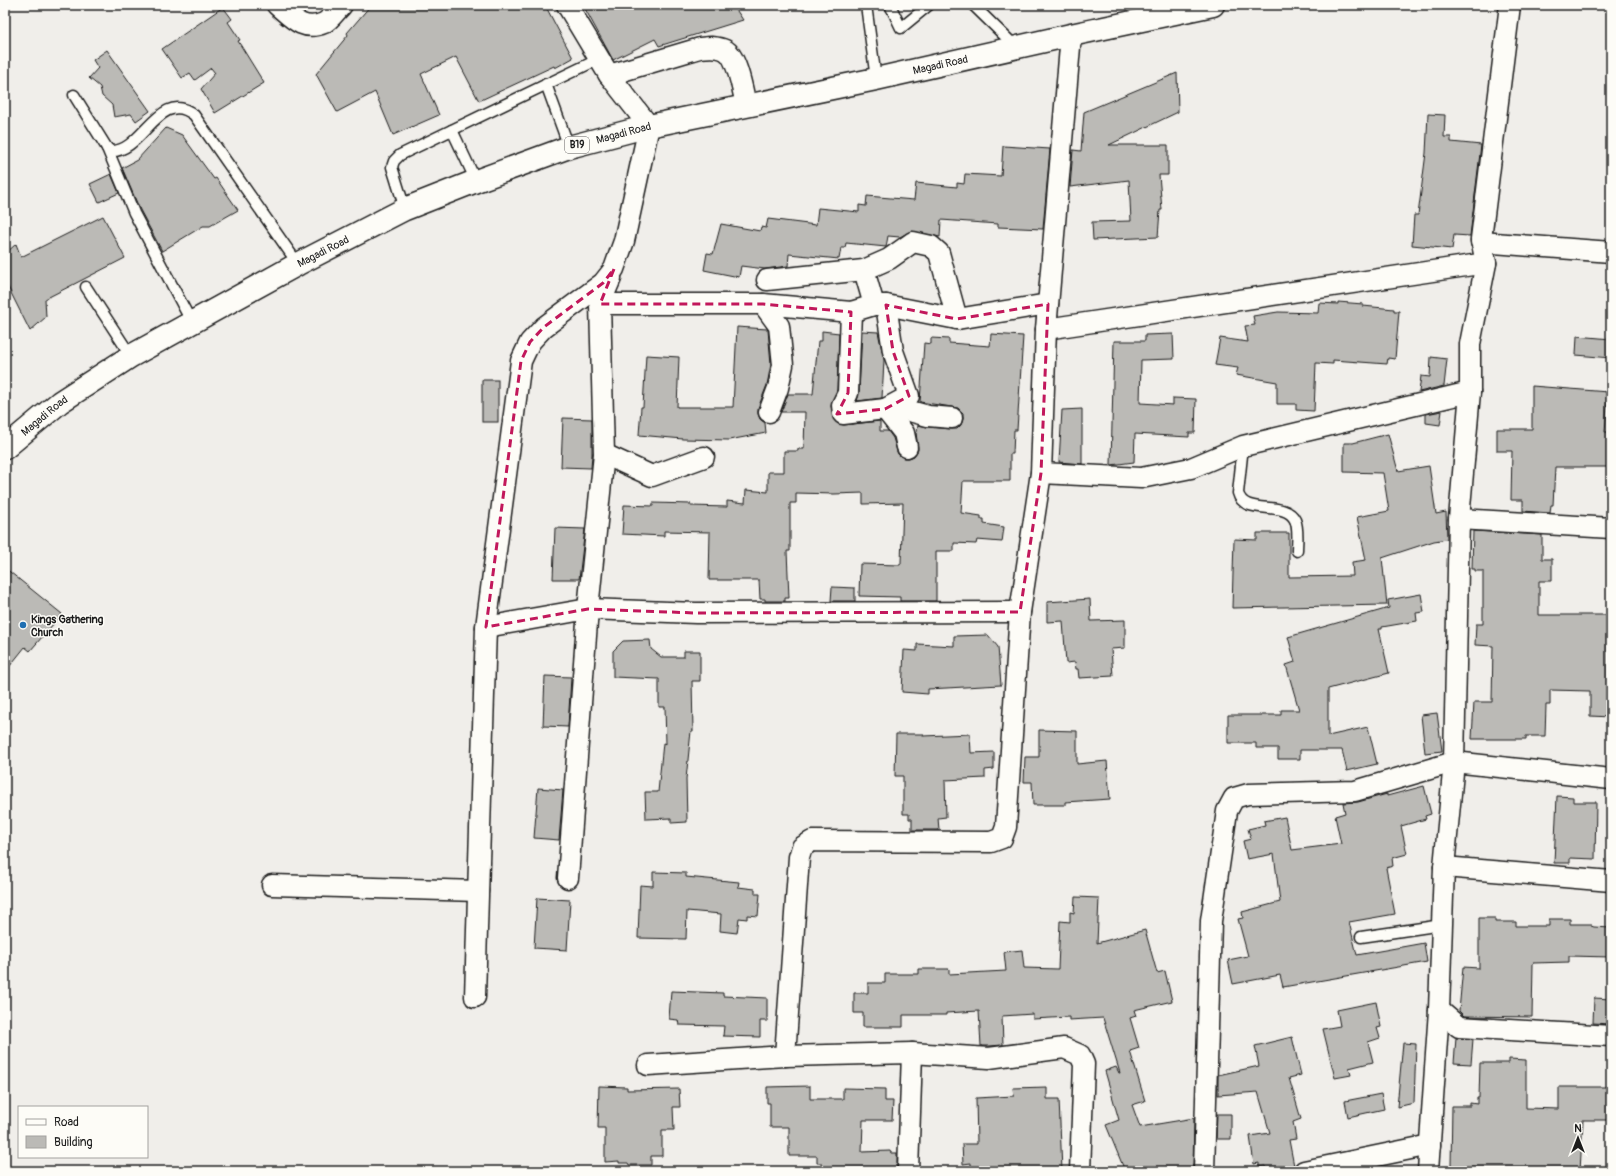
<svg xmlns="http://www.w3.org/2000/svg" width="1616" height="1176" font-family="Pangolin,sans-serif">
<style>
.building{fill:#bbbab6;stroke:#1c1c1c}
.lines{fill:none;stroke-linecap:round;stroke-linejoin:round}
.lane-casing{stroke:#1c1c1c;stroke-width:13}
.street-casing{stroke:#1c1c1c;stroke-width:23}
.highway-casing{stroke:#1c1c1c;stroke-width:25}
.lane{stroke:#fdfcf7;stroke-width:10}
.street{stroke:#fdfcf7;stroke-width:20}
.highway{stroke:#fdfcf7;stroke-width:22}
.marked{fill:none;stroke:#c2185b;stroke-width:3;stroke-dasharray:8 5;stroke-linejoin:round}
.poi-dot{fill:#1f6fb2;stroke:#fdfcf7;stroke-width:1.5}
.labels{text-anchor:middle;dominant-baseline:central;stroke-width:3;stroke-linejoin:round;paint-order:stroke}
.shield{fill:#fdfcf7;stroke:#605f5e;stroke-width:1}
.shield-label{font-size:10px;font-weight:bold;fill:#1c1c1c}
.street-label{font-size:11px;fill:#1c1c1c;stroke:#fdfcf7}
.poi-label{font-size:11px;font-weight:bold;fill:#1c1c1c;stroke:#fdfcf7;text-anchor:start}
</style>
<rect width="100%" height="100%" fill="#f0eeea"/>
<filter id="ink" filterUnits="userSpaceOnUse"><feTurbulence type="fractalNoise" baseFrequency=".025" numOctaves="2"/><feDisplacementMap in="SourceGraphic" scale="8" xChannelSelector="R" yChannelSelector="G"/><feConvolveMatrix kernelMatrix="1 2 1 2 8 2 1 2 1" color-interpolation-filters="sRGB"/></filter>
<g filter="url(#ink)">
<g class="building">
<polygon points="371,5 545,5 573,58 555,68 554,66 479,101 456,57 421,74 439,115 393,135 375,92 337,112 316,74 348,35 347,33"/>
<polygon points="583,5 733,5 743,20 659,46 655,39 613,60"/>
<polygon points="223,7 232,19 228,22 240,40 238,41 264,83 215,113 201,89 215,73 211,68 195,80 190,73 182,78 162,49"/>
<polygon points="107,50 150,111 136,121 131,114 114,117 112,105 102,96 100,87 89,78 98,68 93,60"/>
<polygon points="1177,73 1178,112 1109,145 1168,145 1168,175 1159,175 1162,210 1160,210 1158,237 1093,240 1092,222 1131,221 1129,180 1070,187 1073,150 1081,151 1084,112"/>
<polygon points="1428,114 1445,115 1444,137 1451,137 1451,142 1481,145 1470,236 1454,235 1452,249 1412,245 1414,215 1418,215 1426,153"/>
<polygon points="166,128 182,135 214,179 216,178 238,210 210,226 203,226 162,251 140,210 122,168 137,160"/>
<polygon points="1003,146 1050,149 1043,229 998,227 998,224 941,220 940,237 911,231 900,237 888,236 886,247 846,243 845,248 841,248 839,259 789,254 788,266 765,269 741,266 739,277 704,270 707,253 713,254 721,224 760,231 761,227 766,228 768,219 816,225 818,208 859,212 859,205 866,206 867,196 914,200 916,183 957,187 957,183 964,184 965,174 1001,176"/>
<polygon points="111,174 119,193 99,202 90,184"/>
<polygon points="103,216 125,258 45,299 46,317 30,331 5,281 5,254 16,244 21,257"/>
<polygon points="1338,302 1363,304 1363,306 1394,309 1394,311 1399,311 1395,359 1388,358 1387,364 1333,360 1333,364 1316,363 1314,411 1296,410 1296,404 1277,404 1277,382 1236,375 1238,368 1215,365 1220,338 1248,342 1245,326 1255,325 1253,316 1278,312 1318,313 1319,303 1338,304"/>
<polygon points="737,327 767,329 768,330 771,364 767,385 758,408 758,414 760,419 765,423 766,433 729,440 683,439 639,435 641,407 643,407 646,355 679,357 677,407 733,407"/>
<polygon points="822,331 839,333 837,390 831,406 834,420 838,424 844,425 880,421 880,431 888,431 893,438 898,454 903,458 909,458 914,456 918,450 916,432 917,432 918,425 927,427 951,429 957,429 961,425 963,419 963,413 958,408 920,402 924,343 931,344 931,338 949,339 949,343 990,346 991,334 1023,336 1017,430 1014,430 1013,454 1010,454 1010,481 963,481 961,513 981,516 981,519 984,519 984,524 1004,527 1002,542 977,540 976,544 954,543 954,551 936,551 936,601 900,601 900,597 859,596 860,564 900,565 901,563 903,503 863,504 863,493 834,494 796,493 796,503 790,503 790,551 787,551 789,598 785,598 785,601 765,601 765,599 760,599 759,580 709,580 710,532 664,531 664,536 622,534 624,505 653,506 653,503 691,504 691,506 727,507 727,501 745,503 746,490 768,492 768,472 784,472 784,451 798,451 798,449 804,449 805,412 781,412 788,394 813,394 818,341 822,341"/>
<polygon points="862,331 878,332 884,360 882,398 857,401 859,393"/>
<polygon points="1173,334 1174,359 1141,360 1140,403 1173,405 1173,398 1196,399 1195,433 1189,433 1189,437 1135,434 1134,462 1111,465 1114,341 1145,341 1145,335"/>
<polygon points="1577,336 1611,339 1611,358 1576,355"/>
<polygon points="1431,357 1447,359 1444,386 1419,392 1421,376 1430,377"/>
<rect x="482" y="380" width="16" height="42"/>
<polygon points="1532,386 1608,392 1605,432 1611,432 1611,467 1555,467 1553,505 1551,505 1550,513 1523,511 1523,500 1511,500 1512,451 1497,451 1497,429 1532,429"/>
<polygon points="1082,409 1082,464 1059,462 1062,410"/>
<polygon points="1442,411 1440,425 1426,423 1426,414"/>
<polygon points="563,418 592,419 592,454 591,468 561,467"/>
<polygon points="1388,434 1398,471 1429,466 1436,514 1446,512 1447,539 1434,541 1382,558 1387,605 1232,608 1234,539 1257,540 1257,533 1289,533 1289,577 1353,576 1352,562 1366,560 1357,517 1389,511 1383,473 1344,472 1344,443 1353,443"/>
<polygon points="555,528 585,529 579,579 553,579"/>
<polygon points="1473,531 1542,535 1542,559 1552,559 1552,581 1539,581 1539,615 1611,615 1611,717 1590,716 1590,691 1550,690 1550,705 1546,705 1545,736 1526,736 1526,739 1472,739 1474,702 1492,702 1493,646 1475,645 1476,624 1483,624 1483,571 1475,571 1475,569 1472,569"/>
<polygon points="5,568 62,614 30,651 25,647 5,672"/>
<polygon points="832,587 855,588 855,601 831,601"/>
<polygon points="1421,594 1424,612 1416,613 1417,621 1382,627 1382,629 1379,629 1389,673 1328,689 1328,736 1368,727 1377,764 1347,771 1342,750 1300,750 1300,759 1278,759 1278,748 1256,748 1256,743 1228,743 1228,715 1281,715 1281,710 1299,710 1286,665 1295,662 1288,637 1389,608 1388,600"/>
<polygon points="1090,599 1091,621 1125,620 1125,648 1111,649 1113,676 1079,678 1078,669 1076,669 1075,662 1066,663 1063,621 1047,622 1047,602"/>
<polygon points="988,635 998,647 1001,685 928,689 928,694 902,692 904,650 917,651 917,644 954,646 954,636"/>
<polygon points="650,640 651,649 661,657 684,657 684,651 700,651 700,681 692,681 693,731 691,731 686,779 687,822 671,823 671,818 646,819 645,792 658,792 663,743 666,744 665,707 659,707 659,679 613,677 613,651 623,641"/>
<polygon points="545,676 571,677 568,727 543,726"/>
<polygon points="1437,713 1442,751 1425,753 1421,715"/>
<polygon points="1039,730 1077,731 1077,764 1107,761 1110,799 1065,802 1065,805 1033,805 1032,782 1024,782 1025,757 1039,757"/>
<polygon points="896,734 924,734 923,736 970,734 971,753 994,752 994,769 985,770 985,778 945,780 946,817 938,818 939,830 912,830 912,819 909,819 909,814 903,814 903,776 895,776"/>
<polygon points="1424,786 1431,814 1425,816 1426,819 1401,826 1407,854 1392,858 1393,866 1386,868 1395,914 1349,922 1357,955 1424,943 1427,962 1283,987 1280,975 1233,984 1228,960 1248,956 1238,919 1243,918 1242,912 1280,902 1274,854 1247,859 1243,841 1251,839 1248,829 1265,825 1264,821 1285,817 1292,850 1341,844 1335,816 1345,813 1343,803 1358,802 1387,794 1387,796"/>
<polygon points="538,788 563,790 559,840 534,838"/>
<polygon points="1557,796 1573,797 1573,802 1596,802 1595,859 1570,858 1570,863 1554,863"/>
<polygon points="653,872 686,873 686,877 739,882 738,887 755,889 755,894 760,894 758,916 747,915 747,919 739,918 737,933 720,931 721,914 687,911 686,939 638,938 640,885 653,886"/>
<polygon points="1075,897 1099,898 1097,943 1145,930 1157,973 1165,971 1172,1001 1134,1010 1136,1016 1130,1018 1139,1048 1130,1051 1145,1101 1132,1105 1140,1127 1194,1118 1193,1171 1125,1171 1106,1125 1119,1120 1105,1071 1116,1067 1119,1073 1120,1073 1103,1018 1069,1020 1069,1017 1033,1019 1033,1014 1002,1016 1003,1045 989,1046 981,1046 979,1011 946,1013 946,1015 903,1015 903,1027 863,1027 863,1013 854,1013 854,993 868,993 868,983 885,983 885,974 919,974 919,969 949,969 949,974 1006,971 1004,952 1022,950 1024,968 1058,969 1060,921 1070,922 1070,912 1074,913"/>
<polygon points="537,898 570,900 567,950 534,948"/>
<polygon points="1479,918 1495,918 1495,922 1516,922 1516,926 1549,926 1549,919 1570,919 1570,924 1591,924 1591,926 1594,927 1611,928 1611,957 1569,956 1569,962 1533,963 1532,1017 1464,1016 1459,1011 1463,967 1479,968"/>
<polygon points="671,991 723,993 723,996 767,998 767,1021 760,1021 760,1037 723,1036 724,1026 679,1025 678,1020 669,1019"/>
<polygon points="1594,998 1611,999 1610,1024 1593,1023"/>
<polygon points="1376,1002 1381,1027 1377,1028 1380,1038 1368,1042 1373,1062 1349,1068 1351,1075 1335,1078 1323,1029 1340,1026 1337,1010"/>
<polygon points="1292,1037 1301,1075 1289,1078 1301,1119 1293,1122 1296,1139 1289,1140 1294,1166 1293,1169 1279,1171 1266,1171 1265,1166 1259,1167 1259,1163 1254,1164 1250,1136 1270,1133 1258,1092 1218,1095 1218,1075 1259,1066 1255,1046"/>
<polygon points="1456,1038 1473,1039 1471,1064 1454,1063"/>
<polygon points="1403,1043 1416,1044 1414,1103 1397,1107"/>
<polygon points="1509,1059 1526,1060 1526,1108 1559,1109 1559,1087 1611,1087 1611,1120 1583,1120 1580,1171 1476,1171 1476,1167 1451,1166 1452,1106 1470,1106 1470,1103 1477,1104 1477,1098 1479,1098 1480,1063 1509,1063"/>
<polygon points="599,1086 627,1087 627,1090 679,1089 680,1107 673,1107 674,1130 662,1130 662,1156 651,1156 651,1165 629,1165 628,1163 619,1163 619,1161 605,1162 605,1128 598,1128"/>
<polygon points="810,1086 810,1099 843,1099 843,1088 885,1089 885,1101 893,1101 892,1120 863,1120 862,1152 890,1151 891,1153 897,1153 897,1169 893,1169 893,1171 822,1171 822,1163 817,1163 817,1156 789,1156 789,1127 770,1127 770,1103 767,1103 767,1087"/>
<polygon points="1047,1087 1047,1099 1059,1099 1062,1171 971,1171 971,1163 963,1164 962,1144 977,1144 976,1098 1014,1096 1013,1088"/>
<polygon points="1381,1094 1384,1109 1348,1117 1345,1101"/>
<polygon points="1217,1114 1231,1114 1231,1139 1216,1139"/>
</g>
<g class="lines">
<defs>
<g id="lane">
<polyline points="866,5 876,79"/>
<polyline points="890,5 901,28 929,5"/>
<polyline points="973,5 1016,47"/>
<polyline points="546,84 569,147"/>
<path d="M74,95l33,53 4,3c31,2 49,-64 83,-36l104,149"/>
<polyline points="452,130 476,181"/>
<polyline points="107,148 134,213 192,323"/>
<polyline points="405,209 392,167 394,161 400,155 599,59"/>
<polyline points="86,287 131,356"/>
<path d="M1243,446l-5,47c6,24 47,6 57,27 4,9 2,22 2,31"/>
<polyline points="1361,937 1442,925"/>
</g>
<g id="street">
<path d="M277,5c15,13 26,27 47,18 6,-3 13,-13 18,-18"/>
<path d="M609,75l91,-27c9,-1 17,-2 25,2 12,6 18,42 21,55"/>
<polyline points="1481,242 1611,252"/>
<polyline points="864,270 874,305"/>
<polyline points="767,280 864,270 889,259 913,242 931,246 939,253 957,319"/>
<polyline points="600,304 763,304 851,312 874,305 886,305 957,319 1048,304"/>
<polyline points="763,304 779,326 783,365 778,388 769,412"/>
<polyline points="886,305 893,351 909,396 885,409 904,433 907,447"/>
<polyline points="851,312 848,393 842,405 843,414 885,409 906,410 928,416 952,418"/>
<polyline points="1046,329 1486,263"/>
<polyline points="604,454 652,476 704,457"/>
<polyline points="1041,473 1141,478 1191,468 1243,446 1470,392"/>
<polyline points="1459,519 1611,528"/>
<polyline points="486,627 588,609 696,613 1020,612"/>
<polyline points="1444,867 1611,881"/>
<polyline points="568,878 588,609 604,454 600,304 611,278"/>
<polyline points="272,885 478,891"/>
<polyline points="475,997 486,627 521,361 530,342 544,327 603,283 614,269 624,241 649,126 609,75 567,5"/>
<polyline points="1439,1010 1459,1027 1611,1036"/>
<polyline points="785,1056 912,1053 989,1058 1064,1048 1080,1055 1084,1064 1080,1171"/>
<polyline points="648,1065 785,1056 799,857 802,847 812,841 991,842 1002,838 1006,827 1020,612 1041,473 1046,329 1071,35"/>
<polyline points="908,1171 912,1053"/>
<polyline points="1204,1171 1211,921 1227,811 1234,798 1248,794 1355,791 1454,762 1611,779"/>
<polyline points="1304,1171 1430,1145"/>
<polyline points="1428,1171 1439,1010 1444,867 1454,762 1459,519 1470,392 1470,344 1486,263 1481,239 1510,5"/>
</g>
<g id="highway">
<path id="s1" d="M5,448l55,-46 71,-46 167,-92 107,-55 71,-28 93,-34 80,-21 227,-47 195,-44 142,-30"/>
</g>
</defs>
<use href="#lane" class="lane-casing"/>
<use href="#street" class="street-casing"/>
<use href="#highway" class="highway-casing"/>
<use href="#lane" class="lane"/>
<use href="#street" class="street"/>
<use href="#highway" class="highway"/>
</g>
</g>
<path class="marked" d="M614,269l-14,35h163l88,8 -3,81 -11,21 48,-5 24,-13 -16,-45 -7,-46 71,14 91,-15 -7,169 -21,139 -324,1 -108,-4 -102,18 35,-266 9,-19 14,-15 59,-44z"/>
<circle class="poi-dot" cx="23" cy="625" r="4"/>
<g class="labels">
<rect class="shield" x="565" y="137" width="24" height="16" rx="3"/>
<g class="shield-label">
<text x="577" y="145">B19</text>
</g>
<g class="street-label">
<text stroke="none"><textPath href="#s1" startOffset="1023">Magadi Road</textPath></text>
<text stroke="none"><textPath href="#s1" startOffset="699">Magadi Road</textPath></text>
<text stroke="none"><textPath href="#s1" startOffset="375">Magadi Road</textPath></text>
<text stroke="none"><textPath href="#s1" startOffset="51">Magadi Road</textPath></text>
</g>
<g class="poi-label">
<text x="31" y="619">Kings Gathering<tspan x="31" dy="13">Church</tspan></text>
</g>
</g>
<rect width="1616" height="1176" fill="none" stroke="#fdfcf7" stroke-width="20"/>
<rect x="10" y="10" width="1596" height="1156" fill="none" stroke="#1c1c1c" stroke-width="1.5" filter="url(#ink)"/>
<rect x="18" y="1106" width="130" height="52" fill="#fdfcf7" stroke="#a3a29f"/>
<rect x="26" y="1119" width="20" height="6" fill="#fdfcf7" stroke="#a3a29f"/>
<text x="54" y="1126" font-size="12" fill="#1c1c1c">Road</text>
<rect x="26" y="1136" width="20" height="12" fill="#bbbab6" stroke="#a3a29f"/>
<text x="54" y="1146" font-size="12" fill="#1c1c1c">Building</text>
<g transform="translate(1578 1138)" stroke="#fdfcf7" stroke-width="3" paint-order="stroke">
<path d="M0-3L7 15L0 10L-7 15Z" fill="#1c1c1c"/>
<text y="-6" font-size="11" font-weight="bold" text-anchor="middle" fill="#1c1c1c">N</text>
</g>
</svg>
